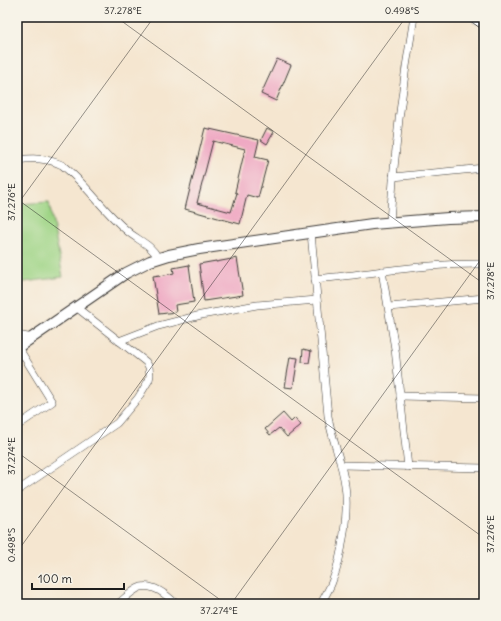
<svg xmlns="http://www.w3.org/2000/svg" width="501" height="621" font-family="Delius,sans-serif">
<style>
.green{fill:#9ed485;stroke:#5d7850}
.building{fill:#efa9c3;fill-rule:evenodd}
.lines{fill:none;stroke-linecap:round;stroke-linejoin:round}
.minor-casing{stroke:#3d3a37;stroke-width:8}
.secondary-casing{stroke:#3d3a37;stroke-width:12}
.minor{stroke:#fff;stroke-width:7}
.secondary{stroke:#fff;stroke-width:10}
.ticks{fill:none;stroke:#1c1c1c;stroke-width:1;stroke-opacity:0.45}
.neatline{fill:none;stroke:#1c1c1c;stroke-width:1.5}
.ticks-label{font-size:10px;text-anchor:middle;fill:#1c1c1c}
</style>
<rect width="100%" height="100%" fill="#f7f3e8"/>
<filter id="ink" filterUnits="userSpaceOnUse"><feTurbulence type="fractalNoise" baseFrequency=".025" numOctaves="2"/><feDisplacementMap in="SourceGraphic" scale="8" xChannelSelector="R" yChannelSelector="G"/><feConvolveMatrix kernelMatrix="1 2 1 2 8 2 1 2 1" color-interpolation-filters="sRGB"/></filter>
<filter id="wash" filterUnits="userSpaceOnUse"><feTurbulence type="fractalNoise" baseFrequency=".012" numOctaves="4" result="noise"/><feDisplacementMap in="SourceGraphic" scale="16" xChannelSelector="R" yChannelSelector="G"/><feGaussianBlur stdDeviation="0.9" result="paint"/><feColorMatrix in="noise" values="0 0 0 0 0 0 0 0 0 0 0 0 0 0 0 0 0 1.4 0 .05"/><feComposite in="paint" operator="in"/></filter>
<g filter="url(#wash)">
<rect width="100%" height="100%" fill="#f5e6d0"/>
<polygon class="green" points="49,202 63,277 17,283 17,204"/>
<g id="blocks">
<g class="building">
<polygon points="277,59 291,65 276,101 261,94"/>
<path d="M205,128l54,12 -4,17 13,3 -10,38 -11,-3 -7,29 -55,-15zM213,141l32,8 -10,43 2,1 -6,19 -34,-9z"/>
<polygon points="267,128 274,132 267,144 261,140"/>
<polygon points="237,258 243,295 204,301 199,264 216,261 216,262"/>
<polygon points="189,265 194,302 175,305 176,312 159,314 153,276 160,275 160,276 174,273 173,268"/>
<polygon points="303,349 311,351 309,363 302,362"/>
<polygon points="290,357 298,358 293,388 285,387"/>
<polygon points="283,413 291,422 295,418 301,425 287,437 279,428 270,435 265,429"/>
</g>
</g>
</g>
<g filter="url(#ink)">
<use href="#blocks" fill-opacity="0" stroke="#3d3a37" stroke-width="1"/>
<g class="lines">
<defs>
<g id="minor">
<polyline points="468,17 484,25"/>
<path d="M17,160c16,-2 30,-2 45,5 26,20 43,49 69,69 11,8 21,12 27,24"/>
<polyline points="393,177 484,168"/>
<path d="M390,222c4,-68 12,-137 24,-205"/>
<path d="M311,233l17,183c4,24 14,46 17,69 4,26 -3,73 -13,97 -3,8 -8,15 -11,22"/>
<polyline points="382,271 395,349 408,467"/>
<path d="M315,279c56,-5 112,-16 169,-15"/>
<polyline points="389,307 484,298"/>
<polyline points="17,335 33,338"/>
<polyline points="119,341 158,326 201,315 257,305 317,300"/>
<polyline points="400,396 484,398"/>
<polyline points="17,426 52,402 18,347"/>
<polyline points="341,465 484,468"/>
<polyline points="17,491 117,423 138,398 149,380 150,375 149,367 146,362 76,307"/>
<path d="M118,604c6,-5 14,-14 23,-17 13,-3 26,8 35,17"/>
</g>
<polyline id="secondary" points="17,348 126,273 150,261 169,255 199,249 372,224 448,218 484,217"/>
</defs>
<use href="#minor" class="minor-casing"/>
<use href="#secondary" class="secondary-casing"/>
<use href="#minor" class="minor"/>
<use href="#secondary" class="secondary"/>
</g>
</g>
<path class="ticks" d="M116,17l368,267M465,17l19,14M17,199l467,339M17,205l137,-188M17,452l209,152M17,552l389,-535M231,604l253,-349M482,604l2,-2"/>
<rect width="501" height="621" fill="none" stroke="#f7f3e8" stroke-width="44"/>
<path d="M32 583v6h92v-6" fill="none" stroke="#1c1c1c" stroke-width="2"/>
<text x="38" y="583" font-size="12" fill="#1c1c1c" stroke="#f7f3e8" stroke-width="3" paint-order="stroke">100 m</text>
<rect x="22" y="22" width="457" height="577" class="neatline"/>
<g class="ticks-label">
<text x="123" y="14">37.278°E</text>
<text x="402" y="14">0.498°S</text>
<text transform="translate(11 202) rotate(-90)" y="4">37.276°E</text>
<text transform="translate(490 281) rotate(-90)" y="4">37.278°E</text>
<text transform="translate(11 456) rotate(-90)" y="4">37.274°E</text>
<text transform="translate(490 534) rotate(-90)" y="4">37.276°E</text>
<text transform="translate(11 545) rotate(-90)" y="4">0.498°S</text>
<text x="219" y="614">37.274°E</text>
</g>
</svg>
